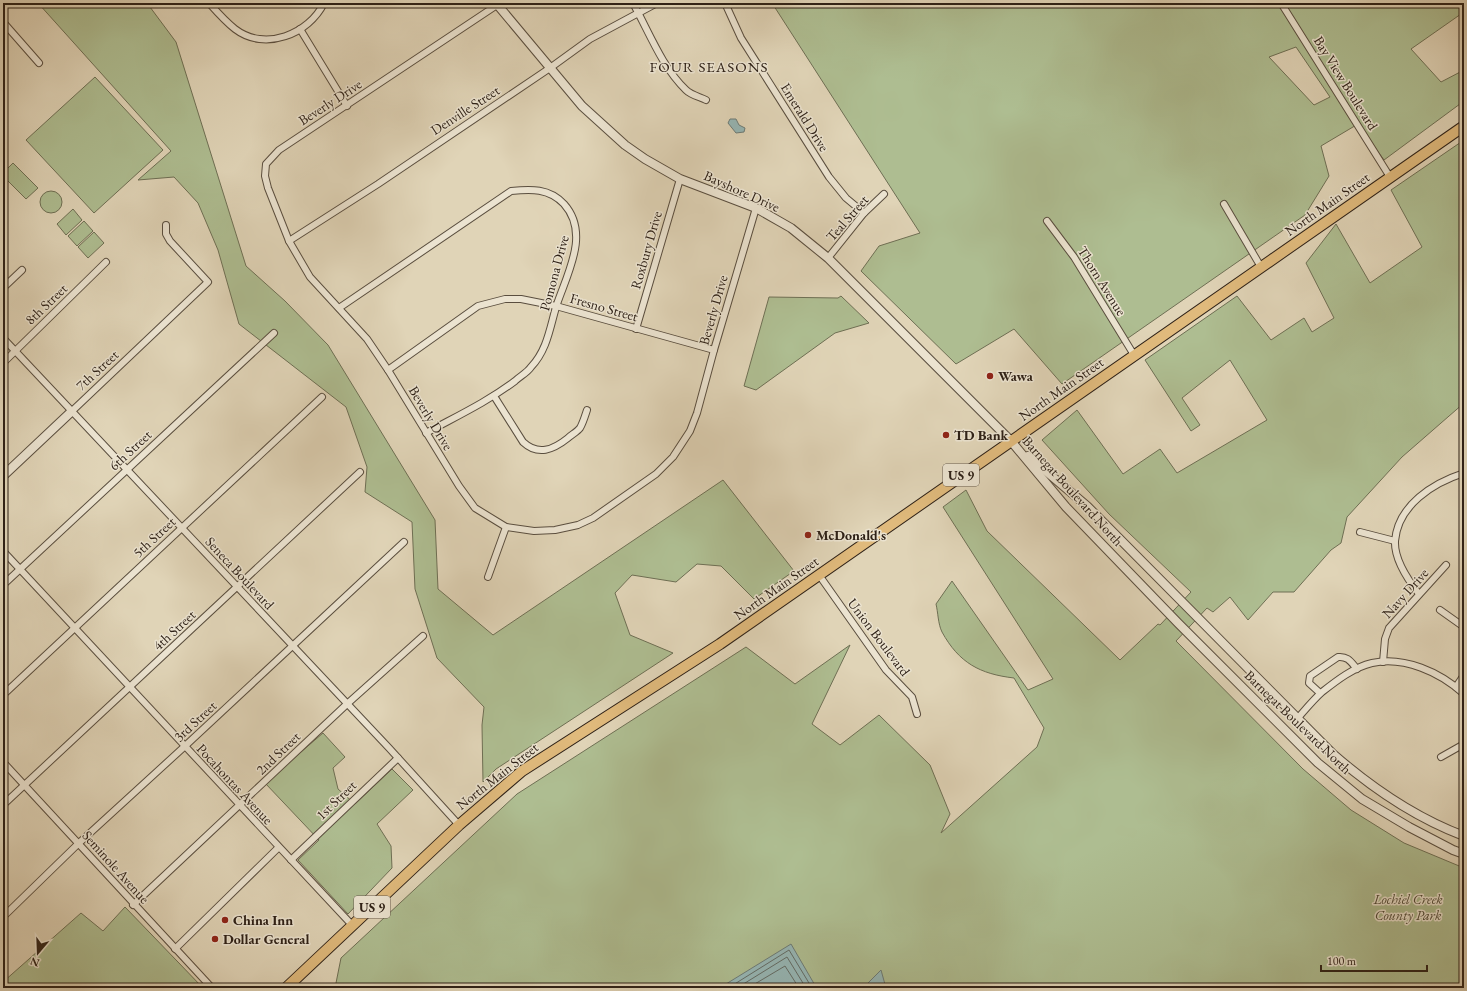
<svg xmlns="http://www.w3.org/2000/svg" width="1467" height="991" font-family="'EB Garamond',serif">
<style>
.green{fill:#aebd91;stroke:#6e6f54;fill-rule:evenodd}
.water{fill:#96b7b6;stroke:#6c7b76}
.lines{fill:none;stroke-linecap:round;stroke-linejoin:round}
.shore{stroke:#626c66;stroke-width:1}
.minor-casing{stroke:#5a4e3f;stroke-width:8}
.tertiary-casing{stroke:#5a4e3f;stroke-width:10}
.trunk-casing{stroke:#2e2117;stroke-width:12}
.minor{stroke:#ebe3d0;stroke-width:6}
.tertiary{stroke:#ebe3d0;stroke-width:8}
.trunk{stroke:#e0ba7c;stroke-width:10}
.poi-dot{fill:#8f2418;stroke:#ebe3d0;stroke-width:1.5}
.labels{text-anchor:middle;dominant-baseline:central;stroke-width:3;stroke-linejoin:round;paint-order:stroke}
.shield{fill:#ebe3d0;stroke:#675b4e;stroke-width:1}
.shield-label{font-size:13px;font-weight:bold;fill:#2e2117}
.street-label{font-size:14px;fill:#2e2117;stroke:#ebe3d0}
.poi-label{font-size:14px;font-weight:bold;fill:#2e2117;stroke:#ebe3d0;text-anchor:start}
.park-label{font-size:14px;font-style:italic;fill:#4e4836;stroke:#ebe3d0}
.neighbourhood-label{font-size:15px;letter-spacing:1px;fill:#2e2117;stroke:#ebe3d0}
</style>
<rect width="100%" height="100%" fill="#e0d4b7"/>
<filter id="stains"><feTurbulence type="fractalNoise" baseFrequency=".005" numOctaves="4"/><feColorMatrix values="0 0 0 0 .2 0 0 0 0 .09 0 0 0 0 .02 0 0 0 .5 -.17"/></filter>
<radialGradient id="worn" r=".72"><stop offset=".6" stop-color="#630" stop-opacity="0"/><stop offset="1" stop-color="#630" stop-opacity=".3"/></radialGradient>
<g class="green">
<polygon points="38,3 147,3 176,42 246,266 285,301 328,345 435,520 438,589 493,635 723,480 794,571 754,599 721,566 697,564 676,582 632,575 615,593 630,635 673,653 496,769 483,782 482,725 484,707 437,658 415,589 412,522 365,492 367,467 346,407 239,324 218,250 198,203 174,177 138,180 171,151"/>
<path d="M772,3h692v14l-3,-3 -50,35 30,33 23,-12v31l-80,59 -26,-36 -37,22 8,30 -24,39 -243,169 -48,-55 -58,35 -95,-93 18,-25 41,-13zM1296,47l34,50 -16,8 -45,-48z"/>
<polygon points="95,77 163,150 94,213 26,140"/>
<path d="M1464,140v263l-62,54 -55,60 -6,26 -10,7 -37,42h-21l-25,28 -18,-23 -17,15 -6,-4 -31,33 127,128 48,41 53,33 60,25v120h-1129l6,-30 176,-164 229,-147 49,37 55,-39 -38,79 28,21 39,-30 51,50 20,49 -9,19 96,-86 7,-19 -30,-50c-34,-4 -55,-15 -72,-46 -4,-8 -4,-20 -6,-28l16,-23 76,109 25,-11 -110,-172 23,-17 21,41 133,129 38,-36 2,1 31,-33 -82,-78 -67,-74 35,-30 46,64 37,-25 17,24 90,-53 -37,-60 -48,38 18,27 -9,6 -46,-71 92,-64 34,44 33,-22 8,14 22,-14 -28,-55 30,-39 34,59 52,-36 -31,-57z"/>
<polygon points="13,163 38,188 26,199 3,176 3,173"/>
<circle cx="51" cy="202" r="11"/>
<polygon points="73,209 82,220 66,235 57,224"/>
<polygon points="84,221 93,231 77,246 68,236"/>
<polygon points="94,232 104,243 88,258 78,247"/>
<polygon points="841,296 869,323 835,333 756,390 744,386 769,297 838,298"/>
<polygon points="323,733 345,757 333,768 338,789 355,804 392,769 413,790 377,824 391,846 392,868 348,914 298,860 319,840 265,783"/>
<polygon points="125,907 203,988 3,988 3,982 81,913 103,931"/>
</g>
<g class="water">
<polygon points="730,119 736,119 739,125 745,128 744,132 736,133 728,123"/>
<polygon points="791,944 816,987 815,988 729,988 726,984"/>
<polygon points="881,970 886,988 863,988"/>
</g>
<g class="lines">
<g class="shore">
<polyline points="732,988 733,985 789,950 812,988"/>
<polyline points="737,988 787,957 806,988"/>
<polyline points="748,988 785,966 799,988"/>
</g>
<defs>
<g id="minor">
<path d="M209,3c8,9 17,19 26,26 30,23 74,5 89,-26"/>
<path d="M633,3c16,29 29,64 53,87 5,5 14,7 20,10"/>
<polyline points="725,3 741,38 829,177 846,198 864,213"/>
<polyline points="1281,3 1390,177"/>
<polyline points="497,5 279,150 266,164 265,176 268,188 289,241 310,277 367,339 388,370 459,486 475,508 506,527 534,531 555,530 578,525 593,518 656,474 673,457 690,431 697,413 714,350 756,208"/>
<polyline points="3,22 39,63"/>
<polyline points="300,29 347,106"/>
<polyline points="1224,204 1261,267"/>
<polyline points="1047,221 1074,257 1134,355"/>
<polyline points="289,241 378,184 550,68 590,39 657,3"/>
<polyline points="828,258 864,213 884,194"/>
<polyline points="3,288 22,270"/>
<path d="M339,308l172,-117c20,-2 38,-3 53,13 26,29 4,68 -7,100 -7,22 -9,45 -26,63 -4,6 -11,9 -16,14 -28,21 -58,35 -89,52"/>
<polyline points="636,329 680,179"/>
<polyline points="3,338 389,748 459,825"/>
<polyline points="3,363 106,262"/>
<polyline points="388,370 478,306 505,299 521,299 556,306 714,350"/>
<path d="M494,396l29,46c15,14 30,8 45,-4 3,-3 9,-6 12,-10 3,-5 5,-12 7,-18"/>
<polyline points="71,412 208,282 170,241 166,234 166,225"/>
<polyline points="1360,532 1395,541"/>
<path d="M3,551c116,125 232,250 349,374"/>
<polyline points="819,575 886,670 912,697 917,714"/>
<polyline points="488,577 506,527"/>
<polyline points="3,585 274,333"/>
<path d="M1419,594c-11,-14 -25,-34 -24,-53 3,-36 38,-58 69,-68"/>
<polyline points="1440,610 1464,627"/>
<polyline points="1383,662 1385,639 1389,628 1446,565"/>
<polyline points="1456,687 1464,675"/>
<path d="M1320,693l-11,-10 1,-7 28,-19c10,-1 13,5 19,12"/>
<polyline points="3,695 322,397"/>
<path d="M1297,719c8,-9 16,-19 25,-27 14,-11 32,-25 50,-29 32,-7 68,9 92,31"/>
<polyline points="1441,757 1464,744"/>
<polyline points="3,762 212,988"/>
<polyline points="3,805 360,472"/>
<polyline points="291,860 398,758"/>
<polyline points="133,905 347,704 423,636"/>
<polyline points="3,917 79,843 184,747 404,542"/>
<polyline points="175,949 278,848"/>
</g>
<g id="tertiary">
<polyline points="496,3 582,106 625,145 645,159 680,179 756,208 791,228 828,258 1011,441 1066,507 1178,623 1318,763 1362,799 1409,827 1453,850 1464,854"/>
<path d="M1028,456l59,50 246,248c39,34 83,64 131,82"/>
<polyline points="3,476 71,412"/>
</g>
<polyline id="trunk" points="286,988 459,825 522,771 720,644 1464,126"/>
</defs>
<use href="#minor" class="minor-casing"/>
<use href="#tertiary" class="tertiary-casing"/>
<use href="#trunk" class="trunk-casing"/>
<use href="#minor" class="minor"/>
<use href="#tertiary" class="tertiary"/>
<use href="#trunk" class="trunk"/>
</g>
<g class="poi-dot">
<circle cx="990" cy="376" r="4"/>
<circle cx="946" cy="435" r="4"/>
<circle cx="808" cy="535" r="4"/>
<circle cx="225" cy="920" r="4"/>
<circle cx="215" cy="939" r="4"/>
</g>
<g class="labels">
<g class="shield">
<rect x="943" y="464" width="36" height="22" rx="3"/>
<rect x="354" y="896" width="36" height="22" rx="3"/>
</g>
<g class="shield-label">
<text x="961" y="475">US 9</text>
<text x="372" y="907">US 9</text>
</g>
<g class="street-label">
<text transform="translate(1346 83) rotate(58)">Bay View Boulevard</text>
<text transform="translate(330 102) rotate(-33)">Beverly Drive</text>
<text transform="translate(465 110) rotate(-33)">Denville Street</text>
<text transform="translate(805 117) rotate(58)">Emerald Drive</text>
<text transform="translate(742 191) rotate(24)">Bayshore Drive</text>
<text transform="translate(1327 204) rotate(-35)">North Main Street</text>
<text transform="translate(847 218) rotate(-49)">Teal Street</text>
<text transform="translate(646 250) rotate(-74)">Roxbury Drive</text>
<text transform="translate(554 273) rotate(-75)">Pomona Drive</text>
<text transform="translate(1102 281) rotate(58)">Thorn Avenue</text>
<text transform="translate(46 304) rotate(-44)">8th Street</text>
<text transform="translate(604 307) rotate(16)">Fresno Street</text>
<text transform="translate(713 310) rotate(-74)">Beverly Drive</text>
<text transform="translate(97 370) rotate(-43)">7th Street</text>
<text transform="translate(1061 389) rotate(-35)">North Main Street</text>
<text transform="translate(431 418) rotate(59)">Beverly Drive</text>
<text transform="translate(130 450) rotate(-43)">6th Street</text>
<text transform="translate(1073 491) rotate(48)">Barnegat Boulevard North</text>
<text transform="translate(154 537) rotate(-43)">5th Street</text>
<text transform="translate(240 573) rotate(47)">Seneca Boulevard</text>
<text transform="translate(776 588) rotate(-35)">North Main Street</text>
<text transform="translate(1405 593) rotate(-48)">Navy Drive</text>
<text transform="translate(174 630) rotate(-43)">4th Street</text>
<text transform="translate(879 637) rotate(53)">Union Boulevard</text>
<text transform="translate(195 721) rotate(-43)">3rd Street</text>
<text transform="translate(1298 722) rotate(44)">Barnegat Boulevard North</text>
<text transform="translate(278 753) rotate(-44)">2nd Street</text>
<text transform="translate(497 776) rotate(-38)">North Main Street</text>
<text transform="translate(235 784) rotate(47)">Pocahontas Avenue</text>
<text transform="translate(336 800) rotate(-44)">1st Street</text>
<text transform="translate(116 867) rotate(48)">Seminole Avenue</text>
</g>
<g class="poi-label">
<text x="998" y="376">Wawa</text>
<text x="954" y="435">TD Bank</text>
<text x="816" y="535">McDonald's</text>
<text x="233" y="920">China Inn</text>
<text x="223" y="939">Dollar General</text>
</g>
<g class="park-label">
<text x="1408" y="899">Lochiel Creek<tspan x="1408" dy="16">County Park</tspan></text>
</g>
<g class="neighbourhood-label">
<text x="709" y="66">FOUR SEASONS</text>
</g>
</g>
<rect width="1467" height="991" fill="none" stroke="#e0d4b7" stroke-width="16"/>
<rect x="4" y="4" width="1459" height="983" fill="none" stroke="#2e2117" stroke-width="2"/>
<rect x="8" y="8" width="1451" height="975" fill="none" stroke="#2e2117"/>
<g transform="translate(38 953) rotate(199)" stroke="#ebe3d0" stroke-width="3" paint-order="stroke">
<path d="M0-3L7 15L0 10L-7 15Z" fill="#2e2117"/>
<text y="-6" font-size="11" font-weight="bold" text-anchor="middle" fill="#2e2117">N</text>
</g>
<path d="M1321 965v6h106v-6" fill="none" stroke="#2e2117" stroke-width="2"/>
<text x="1327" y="965" font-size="12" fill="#2e2117" stroke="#ebe3d0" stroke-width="3" paint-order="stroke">100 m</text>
<rect width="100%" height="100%" filter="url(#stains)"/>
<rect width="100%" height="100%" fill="url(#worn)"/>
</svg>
